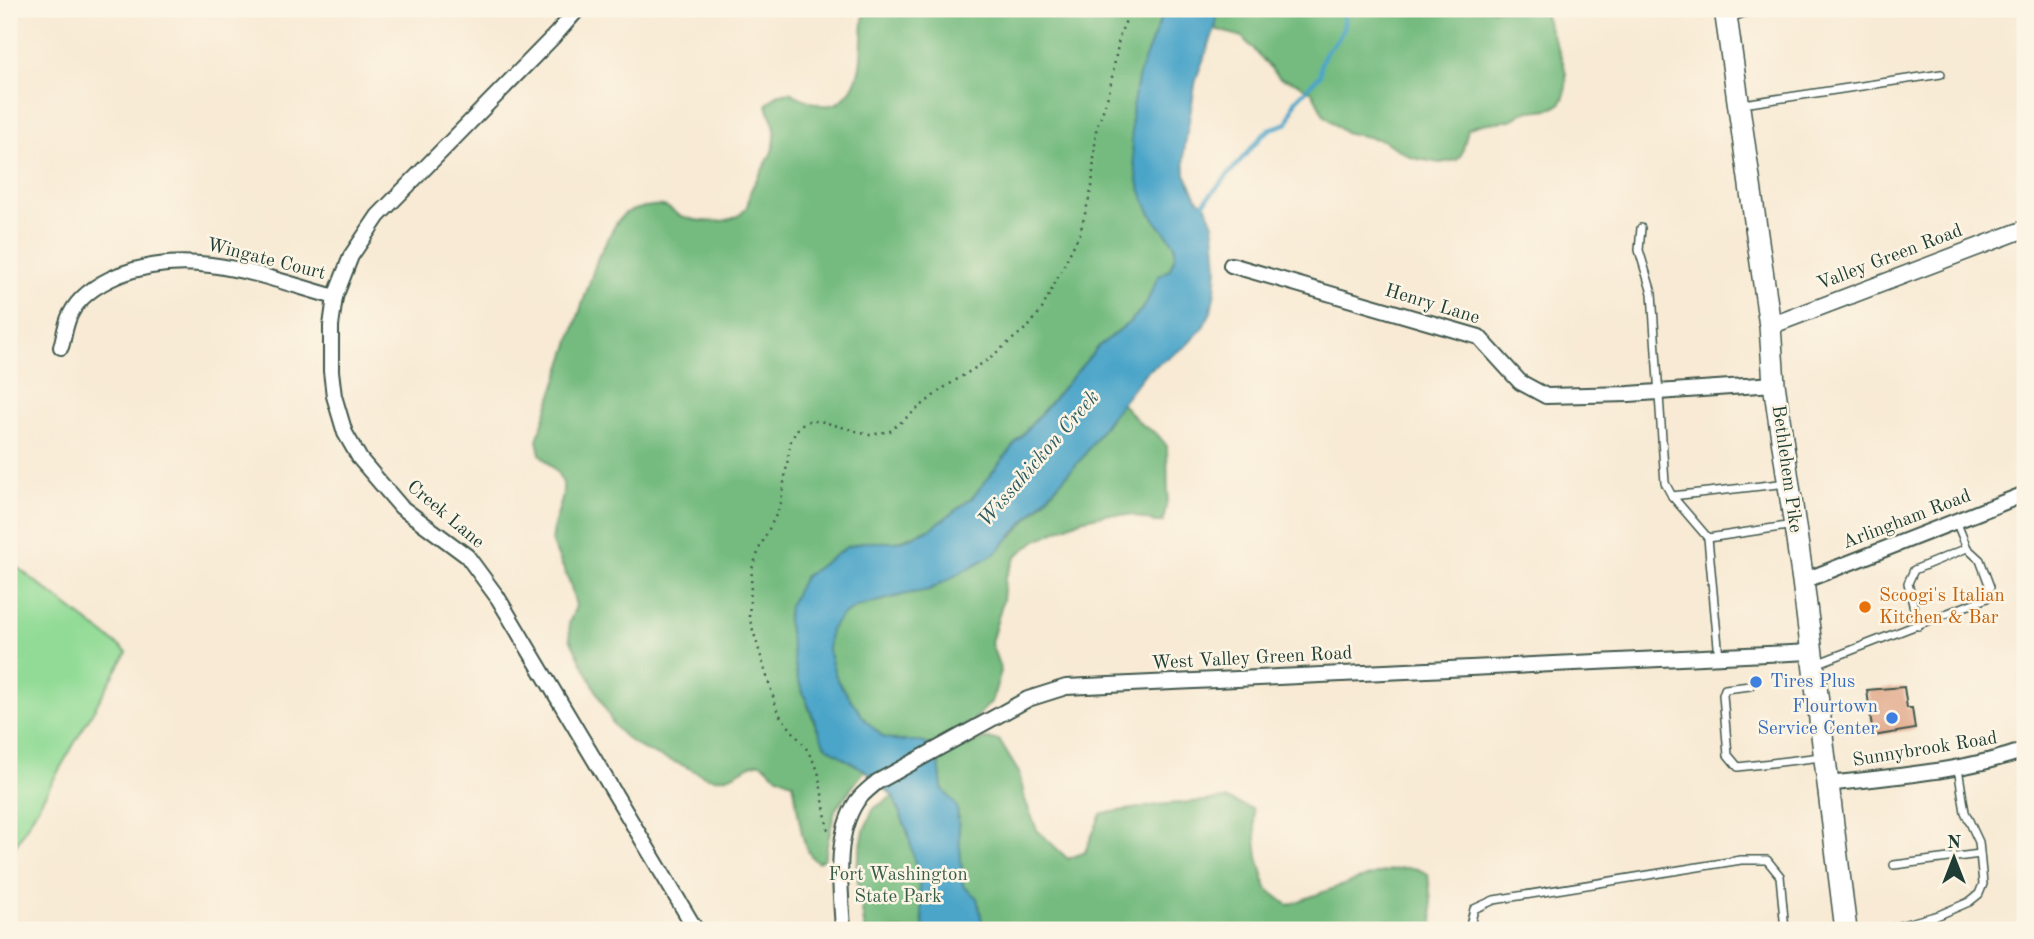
<svg xmlns="http://www.w3.org/2000/svg" width="2034" height="939" font-family="'Old Standard TT',serif">
<style>
.green{fill:#92db96;stroke:#588c65;stroke-width:2}
.forest{fill:#75bb7f;stroke:#4a7c5a;stroke-width:2}
.water{fill:#4ca5c9;stroke:#36717e;stroke-width:2}
.lines{fill:none;stroke-linecap:round;stroke-linejoin:round}
.stream{stroke:#4ca5c9;stroke-width:4.5}
.building{fill:#dd9d7e}
.service-casing{stroke:#40574c;stroke-width:10}
.minor-casing{stroke:#40574c;stroke-width:18}
.tertiary-casing{stroke:#40574c;stroke-width:19}
.primary-casing{stroke:#40574c;stroke-width:24}
.path{stroke:#40574c;stroke-width:2.5;stroke-dasharray:2 5;stroke-linecap:butt}
.service{stroke:#fff;stroke-width:7}
.minor{stroke:#fff;stroke-width:14}
.tertiary{stroke:#fff;stroke-width:16}
.primary{stroke:#fff;stroke-width:21}
.food-dot{fill:#e8710a;stroke:#fcf5e5;stroke-width:2.5}
.shop-dot{fill:#3f7fe0;stroke:#fcf5e5;stroke-width:2.5}
.labels{text-anchor:middle;dominant-baseline:central;stroke-width:5;stroke-linejoin:round;paint-order:stroke}
.street-label{font-size:19px;fill:#1f3d34;stroke:#fcf5e5}
.food-label{font-size:19px;fill:#c56008;stroke:#fcf5e5;text-anchor:start}
.shop-label{font-size:19px;fill:#366cbe;stroke:#fcf5e5;text-anchor:start}
.park-label{font-size:19px;fill:#365d48;stroke:#fcf5e5}
.water-label{font-size:21px;font-style:italic;fill:#2c5c61;stroke:#fcf5e5}
</style>
<rect width="100%" height="100%" fill="#fcf5e5"/>
<filter id="ink" filterUnits="userSpaceOnUse"><feTurbulence type="fractalNoise" baseFrequency=".0143" numOctaves="2"/><feDisplacementMap in="SourceGraphic" scale="14" xChannelSelector="R" yChannelSelector="G"/><feConvolveMatrix kernelMatrix="1 2 1 2 8 2 1 2 1" color-interpolation-filters="sRGB"/></filter>
<filter id="wash" filterUnits="userSpaceOnUse"><feTurbulence type="fractalNoise" baseFrequency=".00686" numOctaves="4" result="noise"/><feDisplacementMap in="SourceGraphic" scale="28" xChannelSelector="R" yChannelSelector="G"/><feGaussianBlur stdDeviation="1.57" result="paint"/><feColorMatrix in="noise" values="0 0 0 0 0 0 0 0 0 0 0 0 0 0 0 0 0 1.4 0 .05"/><feComposite in="paint" operator="in"/></filter>
<g filter="url(#wash)">
<rect width="100%" height="100%" fill="#f8ead4"/>
<polygon class="green" points="9,561 127,652 9,857"/>
<g class="forest">
<path d="M865,9h299l-31,131 9,51 14,29 19,25v11l-5,13 -12,8 -13,29 -14,15 -32,25 -82,95 -45,57 -40,30 -36,14h-31l-18,5 -43,30 -7,100 19,50 29,32 20,11 -30,40 -11,49 -6,3c-18,-7 -20,-60 -25,-79 -6,-3 -14,-6 -20,-10 -4,-3 -7,-8 -12,-10 -9,-3 -25,14 -39,15 -14,2 -23,-5 -35,-11 -27,-11 -56,-18 -74,-43l-43,-85 -1,-16 7,-17 -6,-23 -18,-40 2,-18 9,-29v-13l-6,-11 -17,-18 -3,-14 61,-183c7,-11 18,-39 28,-44 9,-4 27,-9 37,-7 7,1 11,7 18,10 17,7 54,10 65,-8 4,-6 2,-14 6,-20 9,-19 26,-36 23,-59 -1,-9 -7,-16 -8,-25l10,-9 12,-3c17,8 40,22 55,6 25,-25 14,-58 21,-89z"/>
<path d="M1218,9h325c5,20 15,37 21,56 3,10 3,18 1,28 -4,21 -24,15 -40,19 -5,2 -9,7 -15,8 -14,3 -28,2 -42,9l-6,24 -5,7 -17,3 -27,-5 -31,-18 -38,-8 -20,-17 -12,-23 -15,-9 -17,-5 -38,-41 -27,-8z"/>
<path d="M1121,403l20,21 16,10 10,12 1,49 -5,27h-9l-22,-7 -25,-1 -27,6 -43,20 -21,16 -11,22 -2,22 -12,43 10,28 -9,30 -18,19 -21,13 11,14 21,-8 14,1 20,33 6,27 12,30 31,29 17,-7 16,-38 56,-9 69,-6 27,10 5,48 9,32 21,16c26,-9 101,-40 124,-37 5,0 12,4 16,6l6,56h-450l-7,-32 -14,-12 -6,-79 -15,-19 -4,-33 -6,-9 -14,-5h-19l-16,-4 -17,-16 -29,-41 -9,-30 2,-20 11,-14 16,-9 49,-13 23,-4 84,-54 70,-79z"/>
<polygon points="893,796 907,830 918,875 924,930 865,930 856,868 864,831 873,809"/>
</g>
<path class="water" d="M1164,9h54l-3,20 -19,50 -12,72 1,23 12,24 9,8 7,18 2,16 2,28 -2,23 -4,21 -9,17 -16,17 -40,26 -41,52 -22,33 -87,96 -67,37 -23,4 -49,13 -16,9 -11,14 -2,20 9,30 29,41 17,16 16,4h19l14,5 6,9 4,33 15,19 6,79 14,12 7,32h-60l-6,-55 -11,-45 -14,-34 -28,-26 -20,-11 -21,-15 -27,-67 -10,-57 2,-14 15,-29 43,-30 18,-5h31l17,-5 19,-9 40,-30 45,-57 82,-95 32,-25 14,-15 13,-29 12,-8 5,-13v-11c-6,-9 -14,-17 -20,-25 -25,-38 -29,-98 -17,-141 6,-24 19,-46 26,-70z"/>
<g class="lines">
<polyline class="stream" points="1200,207 1260,138 1270,129 1288,123 1295,101 1320,75 1321,63 1326,52 1338,39 1343,29 1345,18 1339,9"/>
</g>
<g id="blocks">
<polygon class="building" points="1904,687 1907,708 1912,708 1915,729 1873,736 1867,690"/>
</g>
</g>
<g filter="url(#ink)">
<use href="#blocks" fill-opacity="0" stroke="#40574c" stroke-width="2"/>
<g class="lines">
<defs>
<g id="service">
<polyline points="1730,18 1755,9"/>
<polyline points="1743,104 1941,74"/>
<polyline points="1641,228 1639,250 1652,293 1665,483 1672,496 1708,538 1719,657"/>
<polyline points="1672,496 1788,483"/>
<polyline points="1708,538 1794,525"/>
<polyline points="1918,626 1908,583 1914,570 1967,548"/>
<polyline points="1816,664 1987,598 1990,587 1980,560 1967,548 1956,521"/>
<polyline points="1750,686 1725,689 1723,695 1728,755 1738,767 1821,757"/>
<polyline points="1894,865 1980,854"/>
<polyline points="1469,930 1474,909 1494,900 1741,860 1767,860 1780,876 1785,930"/>
<polyline points="1884,930 1939,915 1969,902 1979,894 1983,884 1979,842 1965,812 1958,768"/>
</g>
<g id="minor">
<polyline points="578,9 557,33 378,216 351,256 335,297 331,326 331,371 334,396 345,433 360,459 401,507 467,556 498,598 696,930"/>
<polyline points="1231,265 1479,337 1520,382 1546,396 1629,394 1774,384"/>
<path d="M61,347c3,-10 4,-22 9,-32 9,-19 30,-32 49,-40 74,-29 144,2 216,22"/>
<polyline points="1803,581 2025,494"/>
<path d="M1829,784c66,-8 133,-12 196,-34"/>
<path d="M843,930c-2,-40 -10,-93 14,-129 5,-7 13,-13 20,-19l151,-83 38,-12 745,-35"/>
</g>
<polyline id="tertiary" points="1770,326 2025,229"/>
<polyline id="primary" points="1725,9 1770,326 1774,384 1803,581 1846,930"/>
</defs>
<use href="#service" class="service-casing"/>
<use href="#minor" class="minor-casing"/>
<use href="#tertiary" class="tertiary-casing"/>
<use href="#primary" class="primary-casing"/>
<polyline class="path" points="828,830 818,770 806,748 778,713 749,617 752,569 760,547 780,507 791,440 800,425 809,421 820,421 870,435 890,431 942,389 986,361 1030,325 1042,309 1080,233 1092,187 1096,131 1109,93 1120,34 1131,9"/>
<use href="#service" class="service"/>
<use href="#minor" class="minor"/>
<use href="#tertiary" class="tertiary"/>
<use href="#primary" class="primary"/>
</g>
</g>
<circle class="food-dot" cx="1865" cy="607" r="7"/>
<g class="shop-dot">
<circle cx="1756" cy="682" r="7"/>
<circle cx="1892" cy="718" r="7"/>
</g>
<g class="labels">
<g class="street-label">
<text transform="translate(1890 258) rotate(-21)">Valley Green Road</text>
<text transform="translate(266 260) rotate(14)">Wingate Court</text>
<text transform="translate(1432 305) rotate(17)">Henry Lane</text>
<text transform="translate(1786 469) rotate(82)">Bethlehem Pike</text>
<text transform="translate(445 515) rotate(40)">Creek Lane</text>
<text transform="translate(1907 520) rotate(-21)">Arlingham Road</text>
<text transform="translate(1252 659) rotate(-3)">West Valley Green Road</text>
<text transform="translate(1925 750) rotate(-9)">Sunnybrook Road</text>
</g>
<g class="food-label">
<text x="1879" y="596">Scoogi's Italian<tspan x="1879" dy="22">Kitchen &amp; Bar</tspan></text>
</g>
<g class="shop-label">
<text x="1770" y="682">Tires Plus</text>
<text x="1878" y="707" text-anchor="end">Flourtown<tspan x="1878" dy="22">Service Center</tspan></text>
</g>
<g class="park-label">
<text x="898" y="875">Fort Washington<tspan x="898" dy="22">State Park</tspan></text>
</g>
<g class="water-label">
<text transform="translate(1039 459) rotate(-49)">Wissahickon Creek</text>
</g>
</g>
<rect width="2034" height="939" fill="none" stroke="#fcf5e5" stroke-width="35"/>
<g transform="translate(1954 858)" stroke="#fcf5e5" stroke-width="5" paint-order="stroke">
<path d="M0-5L12 26L0 18L-12 26Z" fill="#1f3d34"/>
<text y="-10" font-size="19" font-weight="bold" text-anchor="middle" fill="#1f3d34">N</text>
</g>
</svg>
